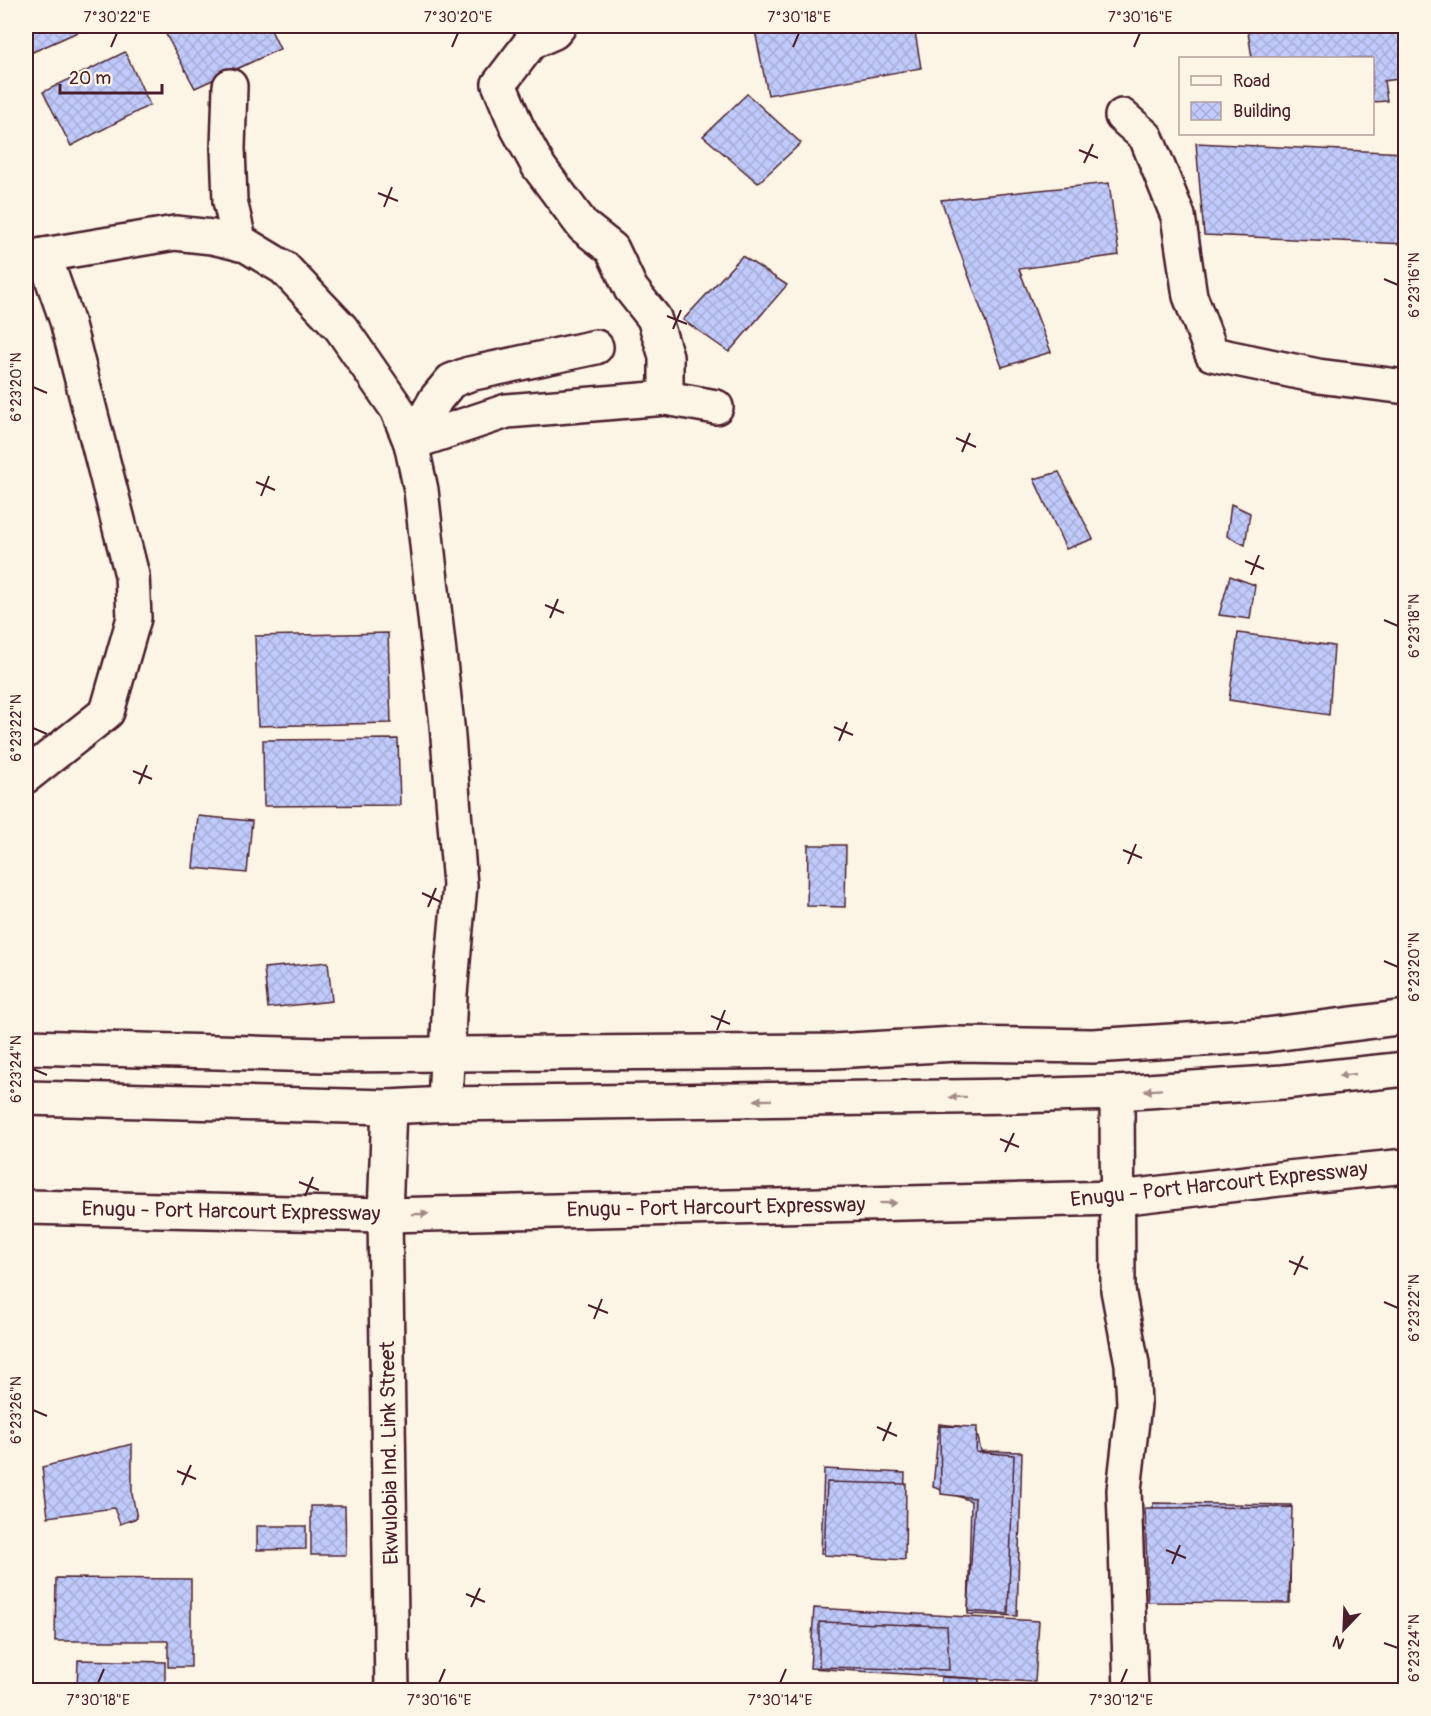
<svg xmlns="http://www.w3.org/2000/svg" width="1431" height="1716" font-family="Pangolin,sans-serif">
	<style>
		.building { fill: url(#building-cross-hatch); stroke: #4a1f2b; stroke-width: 1.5 }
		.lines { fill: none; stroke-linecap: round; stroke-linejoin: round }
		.street-casing { stroke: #4a1f2b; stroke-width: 38 }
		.highway-casing { stroke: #4a1f2b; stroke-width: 38 }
		.street { stroke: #fcf5e5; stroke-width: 33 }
		.highway { stroke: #fcf5e5; stroke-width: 33 }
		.oneway { fill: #a38a88 }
		.ticks { fill: none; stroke: #4a1f2b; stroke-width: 2 }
		.labels { text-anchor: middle; stroke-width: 6; stroke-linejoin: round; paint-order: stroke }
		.street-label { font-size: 21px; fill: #4a1f2b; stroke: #fcf5e5 }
		.neatline { fill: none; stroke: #4a1f2b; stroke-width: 2 }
		.ticks-label { font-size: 15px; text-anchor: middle; fill: #4a1f2b }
	</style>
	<defs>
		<pattern id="building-cross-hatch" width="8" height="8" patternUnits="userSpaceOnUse" patternTransform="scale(1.5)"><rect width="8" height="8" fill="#c0cafb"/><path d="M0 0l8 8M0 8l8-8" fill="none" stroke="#a6add7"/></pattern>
	</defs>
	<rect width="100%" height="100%" fill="#fcf5e5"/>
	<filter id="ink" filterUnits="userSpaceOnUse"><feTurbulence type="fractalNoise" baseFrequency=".0167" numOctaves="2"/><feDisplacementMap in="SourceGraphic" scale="12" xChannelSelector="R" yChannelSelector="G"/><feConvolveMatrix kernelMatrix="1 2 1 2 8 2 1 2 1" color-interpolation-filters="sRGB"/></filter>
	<g filter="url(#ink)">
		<!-- building -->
		<g class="building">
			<path d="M26,26H91L26,55Z"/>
			<path d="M172,26H269L280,49L195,88L163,29Z"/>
			<path d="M754,26H914L921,68L768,95Z"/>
			<path d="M1247,26H1406V78L1384,81L1387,101L1372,102V58H1252Z"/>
			<path d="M125,52L150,105L71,146L43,92Z"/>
			<path d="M747,94L801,143L758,183L703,136Z"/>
			<path d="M1196,143L1406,153V244L1204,235Z"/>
			<path d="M1109,183L1119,255L1019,269L1051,352L1002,367L941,200Z"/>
			<path d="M742,256L787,285L729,352L683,320Z"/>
			<path d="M1059,472L1093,539L1066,549L1034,479Z"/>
			<path d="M1231,504L1250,513L1245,545L1227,536Z"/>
			<path d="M1230,576L1255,585L1250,619L1219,615Z"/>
			<path d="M388,633L391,723L258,726L255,636Z"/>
			<path d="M1238,633L1334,646L1329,715L1229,700Z"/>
			<path d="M398,739L400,805L264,806L263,740Z"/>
			<path d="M198,816L252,821L247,873L193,868Z"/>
			<path d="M808,845H846L845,907L807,906Z"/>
			<path d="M328,962L332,1001L268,1008L264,968Z"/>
			<path d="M939,1424L976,1428L981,1451L1022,1452L1017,1616L968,1614L971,1501L933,1487Z"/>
			<path d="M940,1426L977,1427L976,1452L1014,1455L1008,1614L968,1611L975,1498L941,1494Z"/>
			<path d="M132,1444V1494L137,1518L120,1524L114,1508L48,1517L42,1467Z"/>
			<path d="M824,1469L905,1473L902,1556L821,1553Z"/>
			<path d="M827,1482L906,1484L905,1560L824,1555Z"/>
			<path d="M1153,1503L1291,1505L1290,1601L1152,1599Z"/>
			<path d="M311,1506H345L346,1555H311Z"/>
			<path d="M1292,1507L1289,1603L1148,1602L1145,1508Z"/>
			<path d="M257,1526H306V1549L257,1550Z"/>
			<path d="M56,1578L191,1579V1667H168V1641H55Z"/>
			<path d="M814,1608L1039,1621L1035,1682L810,1668Z"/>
			<path d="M819,1622L947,1626L949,1670L819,1667Z"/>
			<path d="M78,1660L165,1662V1690H56V1688H77Z"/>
			<path d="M941,1677L979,1679V1690H941Z"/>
			<path d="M994,1686L1071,1689V1690H994Z"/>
		</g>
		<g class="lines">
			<!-- street casing -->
			<g class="street-casing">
				<g id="street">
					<path d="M559,26L554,32L531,42L499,84L517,127L539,167L583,226L612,249L631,289L654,318L666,356V398"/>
					<path d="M230,86L228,148L230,201L240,244"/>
					<path d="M1122,116L1146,137L1178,216L1190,296L1212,354L1318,376L1406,387"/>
					<path d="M26,258L175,233L212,237L246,245L284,268L341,328L397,409L411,443L421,490L447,725L460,885L450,994L445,1104"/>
					<path d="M411,443L507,411L666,398L716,407"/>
					<path d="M411,443L436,399L451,381L469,374L596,347"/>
					<path d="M26,776L107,712L134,618L132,575L67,321L44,255"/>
					<path d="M26,1047L324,1055L834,1051L956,1044L1093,1046L1266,1035L1406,1017"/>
					<path d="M1117,1093L1118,1290L1132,1364L1134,1404L1124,1490L1131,1690"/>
					<path d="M389,1107L385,1215L392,1690"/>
				</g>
			</g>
			<!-- highway casing -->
			<g class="highway-casing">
				<g id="highway">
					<path d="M26,1098L389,1107L445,1104L1015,1096L1117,1093L1283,1082L1406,1069"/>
					<path d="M26,1207L385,1215L1119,1198L1288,1178L1406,1166"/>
				</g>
			</g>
			<!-- street -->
			<use href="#street" class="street"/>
			<!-- highway -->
			<use href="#highway" class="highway"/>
		</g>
		<!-- one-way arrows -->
		<defs><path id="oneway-solid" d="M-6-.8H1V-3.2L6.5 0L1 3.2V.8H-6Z" transform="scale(1.5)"/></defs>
		<g class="oneway">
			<use href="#oneway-solid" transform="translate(1347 1075) rotate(174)"/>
			<use href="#oneway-solid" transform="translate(1153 1090) rotate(176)"/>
			<use href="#oneway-solid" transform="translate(958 1097) rotate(179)"/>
			<use href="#oneway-solid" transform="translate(763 1100) rotate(179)"/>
			<use href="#oneway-solid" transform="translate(888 1203) rotate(-1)"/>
			<use href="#oneway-solid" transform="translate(420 1214) rotate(-1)"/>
		</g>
	</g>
	<!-- ticks -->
	<path class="ticks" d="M111,47L117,33M452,47L458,33M793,47L799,33M1134,47L1140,33M1079,150L1098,158M1084,163L1093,144M378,193L398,201M384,207L392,187M1384,279L1398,285M667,316L687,324M673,329L681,310M33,387L47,393M956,438L976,447M962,452L970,433M256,482L275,490M261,496L269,476M1245,561L1264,569M1251,575L1259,555M545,605L564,613M550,618L558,599M1384,620L1398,626M834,727L853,735M33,728L47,734M839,741L847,722M133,771L152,779M139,784L147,765M1123,850L1142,858M1128,864L1136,844M422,893L441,902M428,907L436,888M1384,961L1398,967M711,1016L730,1024M717,1030L725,1010M33,1069L47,1075M1000,1139L1019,1147M1005,1152L1014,1133M299,1182L319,1190M305,1196L313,1177M1289,1261L1308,1269M1294,1275L1303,1256M1384,1302L1398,1308M588,1305L608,1313M594,1319L602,1299M33,1410L47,1416M877,1427L897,1436M883,1441L891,1422M177,1471L196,1479M182,1485L191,1465M1166,1550L1186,1558M1172,1564L1180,1545M466,1594L485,1602M471,1607L480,1588M1384,1643L1398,1648M98,1683L104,1669M439,1683L445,1669M780,1683L786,1669M1121,1683L1127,1669"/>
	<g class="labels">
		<!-- street labels -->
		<g class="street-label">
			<text transform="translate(1219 1184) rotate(-6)" y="7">Enugu - Port Harcourt Expressway</text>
			<text transform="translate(716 1207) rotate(-1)" y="7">Enugu - Port Harcourt Expressway</text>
			<text transform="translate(231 1211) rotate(1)" y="7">Enugu - Port Harcourt Expressway</text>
			<text transform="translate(389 1453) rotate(-91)" y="7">Ekwulobia Ind. Link Street</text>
		</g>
	</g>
	<!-- margin -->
	<rect width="1431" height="1716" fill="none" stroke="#fcf5e5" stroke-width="66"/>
	<!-- legend -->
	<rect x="1179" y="57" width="195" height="78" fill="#fcf5e5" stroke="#b59f9b" stroke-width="1.5"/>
	<rect x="1191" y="76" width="30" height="9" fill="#fcf5e5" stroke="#b59f9b" stroke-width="1.5"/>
	<text x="1233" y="87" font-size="18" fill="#4a1f2b">Road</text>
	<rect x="1191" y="102" width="30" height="18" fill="url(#building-cross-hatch)" stroke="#b59f9b" stroke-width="1.5"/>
	<text x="1233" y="117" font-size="18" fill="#4a1f2b">Building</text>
	<!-- north arrow -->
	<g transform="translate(1344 1629) rotate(203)" stroke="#fcf5e5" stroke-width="4.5" paint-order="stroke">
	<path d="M0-4.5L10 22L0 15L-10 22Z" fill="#4a1f2b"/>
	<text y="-9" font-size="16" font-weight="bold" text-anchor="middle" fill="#4a1f2b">N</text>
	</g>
	<!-- scale -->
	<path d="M60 84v9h102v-9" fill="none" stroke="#4a1f2b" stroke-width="3"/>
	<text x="69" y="84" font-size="18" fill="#4a1f2b" stroke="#fcf5e5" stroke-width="4.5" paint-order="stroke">20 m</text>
	<rect x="33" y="33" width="1365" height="1650" class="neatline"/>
	<g class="ticks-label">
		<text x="117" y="22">7°30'22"E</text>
		<text x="458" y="22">7°30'20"E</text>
		<text x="799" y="22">7°30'18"E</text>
		<text x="1140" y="22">7°30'16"E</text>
		<text transform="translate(1414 285) rotate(-90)" y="5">6°23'16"N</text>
		<text transform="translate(16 387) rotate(-90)" y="5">6°23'20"N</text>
		<text transform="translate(1414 626) rotate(-90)" y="5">6°23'18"N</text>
		<text transform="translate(16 728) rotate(-90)" y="5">6°23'22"N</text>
		<text transform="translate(1414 967) rotate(-90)" y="5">6°23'20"N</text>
		<text transform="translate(16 1069) rotate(-90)" y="5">6°23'24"N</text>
		<text transform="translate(1414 1308) rotate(-90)" y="5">6°23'22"N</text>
		<text transform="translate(16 1410) rotate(-90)" y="5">6°23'26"N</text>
		<text transform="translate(1414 1648) rotate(-90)" y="5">6°23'24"N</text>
		<text x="98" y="1705">7°30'18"E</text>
		<text x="439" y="1705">7°30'16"E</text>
		<text x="780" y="1705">7°30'14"E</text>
		<text x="1121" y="1705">7°30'12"E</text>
	</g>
</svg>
